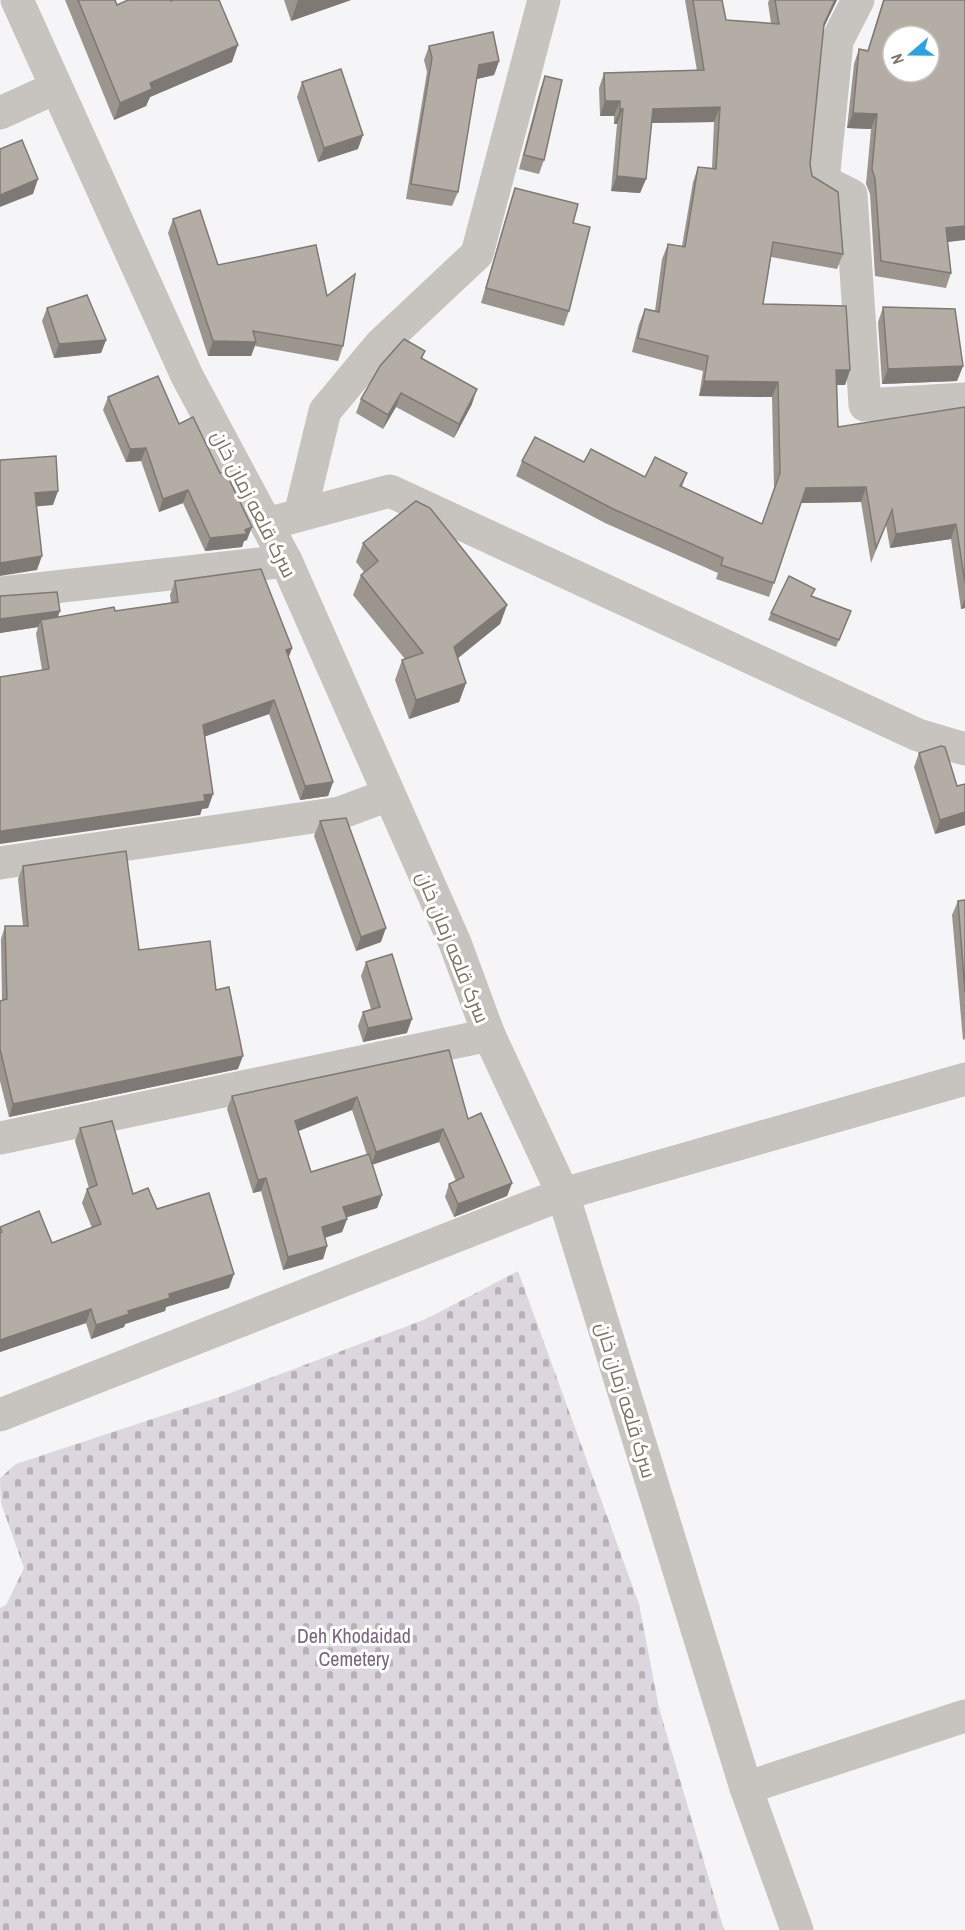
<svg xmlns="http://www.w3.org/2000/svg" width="965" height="1930" font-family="'Archivo Narrow',Cairo,sans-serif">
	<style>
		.cemetery { fill: url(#cemetery-stones) }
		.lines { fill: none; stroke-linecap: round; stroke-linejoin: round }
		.minor { stroke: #c7c3be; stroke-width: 33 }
		.wall { fill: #9b958e; fill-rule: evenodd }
		.shaded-wall { fill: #7e7974 }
		.building { fill: #b4ada5; stroke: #7e7974; stroke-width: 1.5; fill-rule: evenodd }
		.labels { text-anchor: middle; stroke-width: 6; stroke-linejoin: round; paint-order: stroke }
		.street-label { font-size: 20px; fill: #7f7363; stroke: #fff }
		.park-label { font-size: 20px; fill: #7a667c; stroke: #fff }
	</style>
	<defs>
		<pattern id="cemetery-stones" width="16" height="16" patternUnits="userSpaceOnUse" patternTransform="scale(1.5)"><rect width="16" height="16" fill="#dcd6de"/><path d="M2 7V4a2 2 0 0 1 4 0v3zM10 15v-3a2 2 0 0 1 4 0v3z" fill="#b8b2b8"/></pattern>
	</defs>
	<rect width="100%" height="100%" fill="#f5f5f8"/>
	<!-- cemetery -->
	<path class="cemetery" d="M518,1271L639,1604L659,1708L724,1930H0V1608L6,1605L24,1568L1,1503L0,1478L16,1464L225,1395L426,1319Z"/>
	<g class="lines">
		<!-- minor -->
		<g class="minor">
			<path d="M17,0L187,376L286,561L455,943L489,1035L563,1194L746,1788L797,1930"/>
			<path d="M858,0L837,41L823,181L851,195L865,405L965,399"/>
			<path d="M0,113L55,88"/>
			<path d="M300,515L325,411L380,345L477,254L544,0"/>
			<path d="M267,524L390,491L918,735L965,749"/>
			<path d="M0,593L286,561"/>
			<path d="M0,863L340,813L388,795"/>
			<path d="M0,1138L489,1035"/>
			<path d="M0,1415L563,1194L965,1079"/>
			<path d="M746,1788L965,1716"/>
		</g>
	</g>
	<!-- wall -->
	<g class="wall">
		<path d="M65,0H115L117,5L232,62L150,97L146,106L114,120Z"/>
		<path d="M284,0H351L291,21Z"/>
		<path d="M685,0H722L726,20L771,23L768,3L769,0H837L823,29L810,164L812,176L843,254L837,269L771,257L763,304L850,370L845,385H837L838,427L965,407V608L961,609L951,539L890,548L886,525L871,563L861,502L801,503L769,597L716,579L718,573L605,523L516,476L522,461L584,462L645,477L687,473L682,487L762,524L774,488L772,397L699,396L703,371L632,352L639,324L645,309L655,311L662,259L668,244L682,246L693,182L698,167L712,168L714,122L651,123L646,179L640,193L611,191L617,124H614V116H600L599,88L604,73L697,71Z"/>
		<path d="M883,0H965L947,242L951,273L946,288L875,276L870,194L866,184L871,129L847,128L854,64L859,49L868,50Z"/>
		<path d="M429,46L499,61L494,75L476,79L458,192L452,206L406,199L427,72L424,60Z"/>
		<path d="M545,76L544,160L539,174L519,169L540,90Z"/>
		<path d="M302,82L358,149L318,162L297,97Z"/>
		<path d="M515,188L573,223L569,311L564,326L481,303L510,203Z"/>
		<path d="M173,219L218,265L327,296L343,346L338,361L255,346L251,356H208L168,233Z"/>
		<path d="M883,307L963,366L957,381L882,384L878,322Z"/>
		<path d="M47,308L106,340L101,353L54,358L42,321Z"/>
		<path d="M425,351L422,359L472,404L454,438L396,407L383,429L356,413L361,399Z"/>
		<path d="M108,397L179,424L247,540L244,541L242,547L205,551L183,503L159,512L141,461L126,462L103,410Z"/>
		<path d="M363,543L507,605L500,624L458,658L466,683L459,702L409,719L395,680L402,660L405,659L353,595L361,575L364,572L356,562Z"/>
		<path d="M175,581L292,648L288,658L333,782L328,796L300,800L269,714L205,736L213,794L208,808L202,809L200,815L42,670L36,634L38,627L0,633V596L58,617L115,611L171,603L170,595Z"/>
		<path d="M812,596L851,611L836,647L768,620L771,613Z"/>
		<path d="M919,753L957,786L965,784V825L935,834L914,767Z"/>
		<path d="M320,821L381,942L356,951L314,836Z"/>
		<path d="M23,866L139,950L216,990L238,1069L9,1117L0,1081V1001L2,1000L1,939L5,926H23L18,879Z"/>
		<path d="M965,900V1039L963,1040L952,915L958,901Z"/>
		<path d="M366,962L407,1033L363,1042L358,1026L363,1012L371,1009L361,976Z"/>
		<path d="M449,1050L468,1119L512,1183L507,1196L454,1217L445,1197L449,1184L456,1181L439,1142L372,1165L382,1195L377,1208L346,1217L347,1219L342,1232L325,1238L327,1246L323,1259L283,1270L261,1191L253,1193L227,1109L232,1096ZM352,1110L367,1155L311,1172L298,1131Z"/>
		<path d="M80,1128L133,1194L157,1209L229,1288L166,1307L165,1311L125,1324L124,1327L91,1339L86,1323L0,1352V1227L52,1243L92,1228L82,1203L87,1189L89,1188L75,1141Z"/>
	</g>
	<!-- shaded-wall -->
	<g class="shaded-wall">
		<path d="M298,0H351L291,21Z"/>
		<path d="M835,0H837L818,39L824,24Z"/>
		<path d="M238,45L232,62L150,97L146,106L114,120L120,103L150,83Z"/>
		<path d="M499,61L494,75L473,80L479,65Z"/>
		<path d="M605,101H620L614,116H600Z"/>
		<path d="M720,107L714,122L648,123L653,109Z"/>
		<path d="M620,109H623L617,124H614Z"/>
		<path d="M853,113L877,114L871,129L847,128Z"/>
		<path d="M363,135L358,149L318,162L324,148Z"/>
		<path d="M617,176L646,179L640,193L611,191Z"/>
		<path d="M38,179L33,194L0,207V195Z"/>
		<path d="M965,226V240L940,243L946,228Z"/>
		<path d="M106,340L101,353L54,358L59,344Z"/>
		<path d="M213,341L256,342L251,356H208Z"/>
		<path d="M963,366L957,381L882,384L888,369Z"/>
		<path d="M836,370H850L845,385H831Z"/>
		<path d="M704,381L778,382L772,397L699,396Z"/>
		<path d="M477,389L472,404L454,438L459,424Z"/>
		<path d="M401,393L396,407L383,429L388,415Z"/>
		<path d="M146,448L141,461L126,462L130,449Z"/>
		<path d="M866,487L861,502L800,503L806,488Z"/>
		<path d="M188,490L183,503L159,512L163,499Z"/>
		<path d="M58,491L53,505L30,507L35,493Z"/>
		<path d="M956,524L951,539L890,548L896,534Z"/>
		<path d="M252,527L247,540L244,541L242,547L205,551L210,538L245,530Z"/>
		<path d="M42,556L37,570L0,576V563Z"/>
		<path d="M965,599V608L961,609Z"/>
		<path d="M507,605L500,624L447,667L454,647Z"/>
		<path d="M60,611L55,625L41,620L38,627L0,633V619Z"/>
		<path d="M292,648L287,662L286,650Z"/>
		<path d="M466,683L459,702L409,719L416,700Z"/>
		<path d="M274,700L269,714L198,739L203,725Z"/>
		<path d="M333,782L328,796L300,800L305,786Z"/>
		<path d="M213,794L208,808L202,809L200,815L0,844V832L2,831Z"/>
		<path d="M965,812V825L935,834L940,820Z"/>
		<path d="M386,928L381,942L356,951L361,937Z"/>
		<path d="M412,1019L407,1033L363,1042L368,1028Z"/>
		<path d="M243,1056L238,1069L9,1117L13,1104Z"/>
		<path d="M357,1097L352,1110L291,1134L295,1121Z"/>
		<path d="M443,1129L439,1142L371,1165L376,1152Z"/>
		<path d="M266,1178L261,1191L253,1193L258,1180Z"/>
		<path d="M512,1183L507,1196L454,1217L458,1204Z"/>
		<path d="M382,1195L377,1208L338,1220L343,1207Z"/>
		<path d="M347,1219L342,1232L317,1240L322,1227Z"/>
		<path d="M327,1246L323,1259L283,1270L288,1257Z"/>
		<path d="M234,1274L229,1288L166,1307L165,1311L125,1324L124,1327L91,1339L96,1325L128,1311L169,1294Z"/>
		<path d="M91,1309L86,1323L0,1352V1340Z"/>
	</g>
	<!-- building -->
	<g class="building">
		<path d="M78,0H115L117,5L128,0H170L171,1L173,0H219L238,45L150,83L152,89L120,103Z"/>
		<path d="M693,0H722L726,20L779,24L775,0H835L824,24L810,164L812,176L838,192L843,254L773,242L763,304L846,306L850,370H836L838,427L965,407V583L956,524L896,534L892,510L876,548L866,487L806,488L774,583L721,565L723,558L611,508L522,461L535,437L584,462L591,449L645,477L655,457L687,473L680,486L762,524L780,473L778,382L704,381L708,356L638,338L645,309L659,312L668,244L685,247L698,167L716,169L720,107L653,109L646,179L617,176L623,109H620V101H605L604,73L704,70Z"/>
		<path d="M884,0H965V226L946,228L951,273L881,261L875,179L872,169L877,114L853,113L859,49L868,51ZM893,36H929V72H893Z"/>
		<path d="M493,32L499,61L479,65L458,192L411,184L432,58L429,46Z"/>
		<path d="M341,69L363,135L324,148L302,82Z"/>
		<path d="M545,76L562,80L544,160L524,155Z"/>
		<path d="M22,140L38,179L0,195V149Z"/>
		<path d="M515,188L578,204L573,223L590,227L569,311L486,288Z"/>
		<path d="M200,210L218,265L316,245L327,296L355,274L343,346L253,331L256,342L213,341L173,219Z"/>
		<path d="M87,295L106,340L59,344L47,308Z"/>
		<path d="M883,307L955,309L963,366L888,369Z"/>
		<path d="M404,339L425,351L421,358L477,389L459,424L401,393L388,415L361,399L380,366Z"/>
		<path d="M158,376L179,424L193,417L220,473L225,471L252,527L245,530L247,534L210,538L188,490L163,499L146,448L130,449L108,397Z"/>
		<path d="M56,456L58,491L35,493L42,556L0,563V460Z"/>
		<path d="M416,501L430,508L507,605L454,647L466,683L416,700L402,660L423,653L361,575L378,561L363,543Z"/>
		<path d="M261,569L292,648L286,650L333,782L305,786L274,700L203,725L213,794L204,795L205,801L2,831L0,832V677L49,669L41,620L114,607L115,611L178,602L175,581Z"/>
		<path d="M789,576L815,589L811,596L851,611L839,640L771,613Z"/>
		<path d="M57,592L60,611L0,619V596Z"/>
		<path d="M941,746L945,747L957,786L965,784V812L940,820L919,753Z"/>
		<path d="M346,818L386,928L361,937L320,821Z"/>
		<path d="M126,851L139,950L210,941L216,990L229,987L243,1056L13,1104L0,1049V1001L7,999L5,926H28L23,866Z"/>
		<path d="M965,900V992L958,901Z"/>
		<path d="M392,954L412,1019L368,1028L363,1012L380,1007L366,962Z"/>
		<path d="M449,1050L468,1119L481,1113L512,1183L458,1204L449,1184L464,1177L443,1129L376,1152L357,1097L295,1121L311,1172L369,1154L382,1195L343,1207L347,1219L322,1227L327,1246L288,1257L266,1178L258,1180L232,1096Z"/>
		<path d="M112,1121L133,1194L148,1188L157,1209L209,1193L234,1274L169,1294L170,1298L128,1311L129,1314L96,1325L91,1309L0,1340V1233L2,1232L0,1227L39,1211L52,1243L101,1224L87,1189L97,1185L80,1128Z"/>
	</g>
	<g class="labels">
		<!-- street labels -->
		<g class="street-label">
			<text transform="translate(254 504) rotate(63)" y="7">سرک قلعه زمان خان</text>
			<text transform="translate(453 947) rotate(68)" y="7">سرک قلعه زمان خان</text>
			<text transform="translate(626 1400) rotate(73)" y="7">سرک قلعه زمان خان</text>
		</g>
		<!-- park labels -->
		<g class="park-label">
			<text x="354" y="1643">Deh Khodaidad<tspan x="354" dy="23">Cemetery</tspan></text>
		</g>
	</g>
	<!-- north arrow -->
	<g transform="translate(911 54) rotate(250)"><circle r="28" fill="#ffffff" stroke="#ccc7c1" stroke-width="1.5"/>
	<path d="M0-4.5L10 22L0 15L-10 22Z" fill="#2ca3e0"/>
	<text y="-9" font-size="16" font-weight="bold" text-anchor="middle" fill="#7f7363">N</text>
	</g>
</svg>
